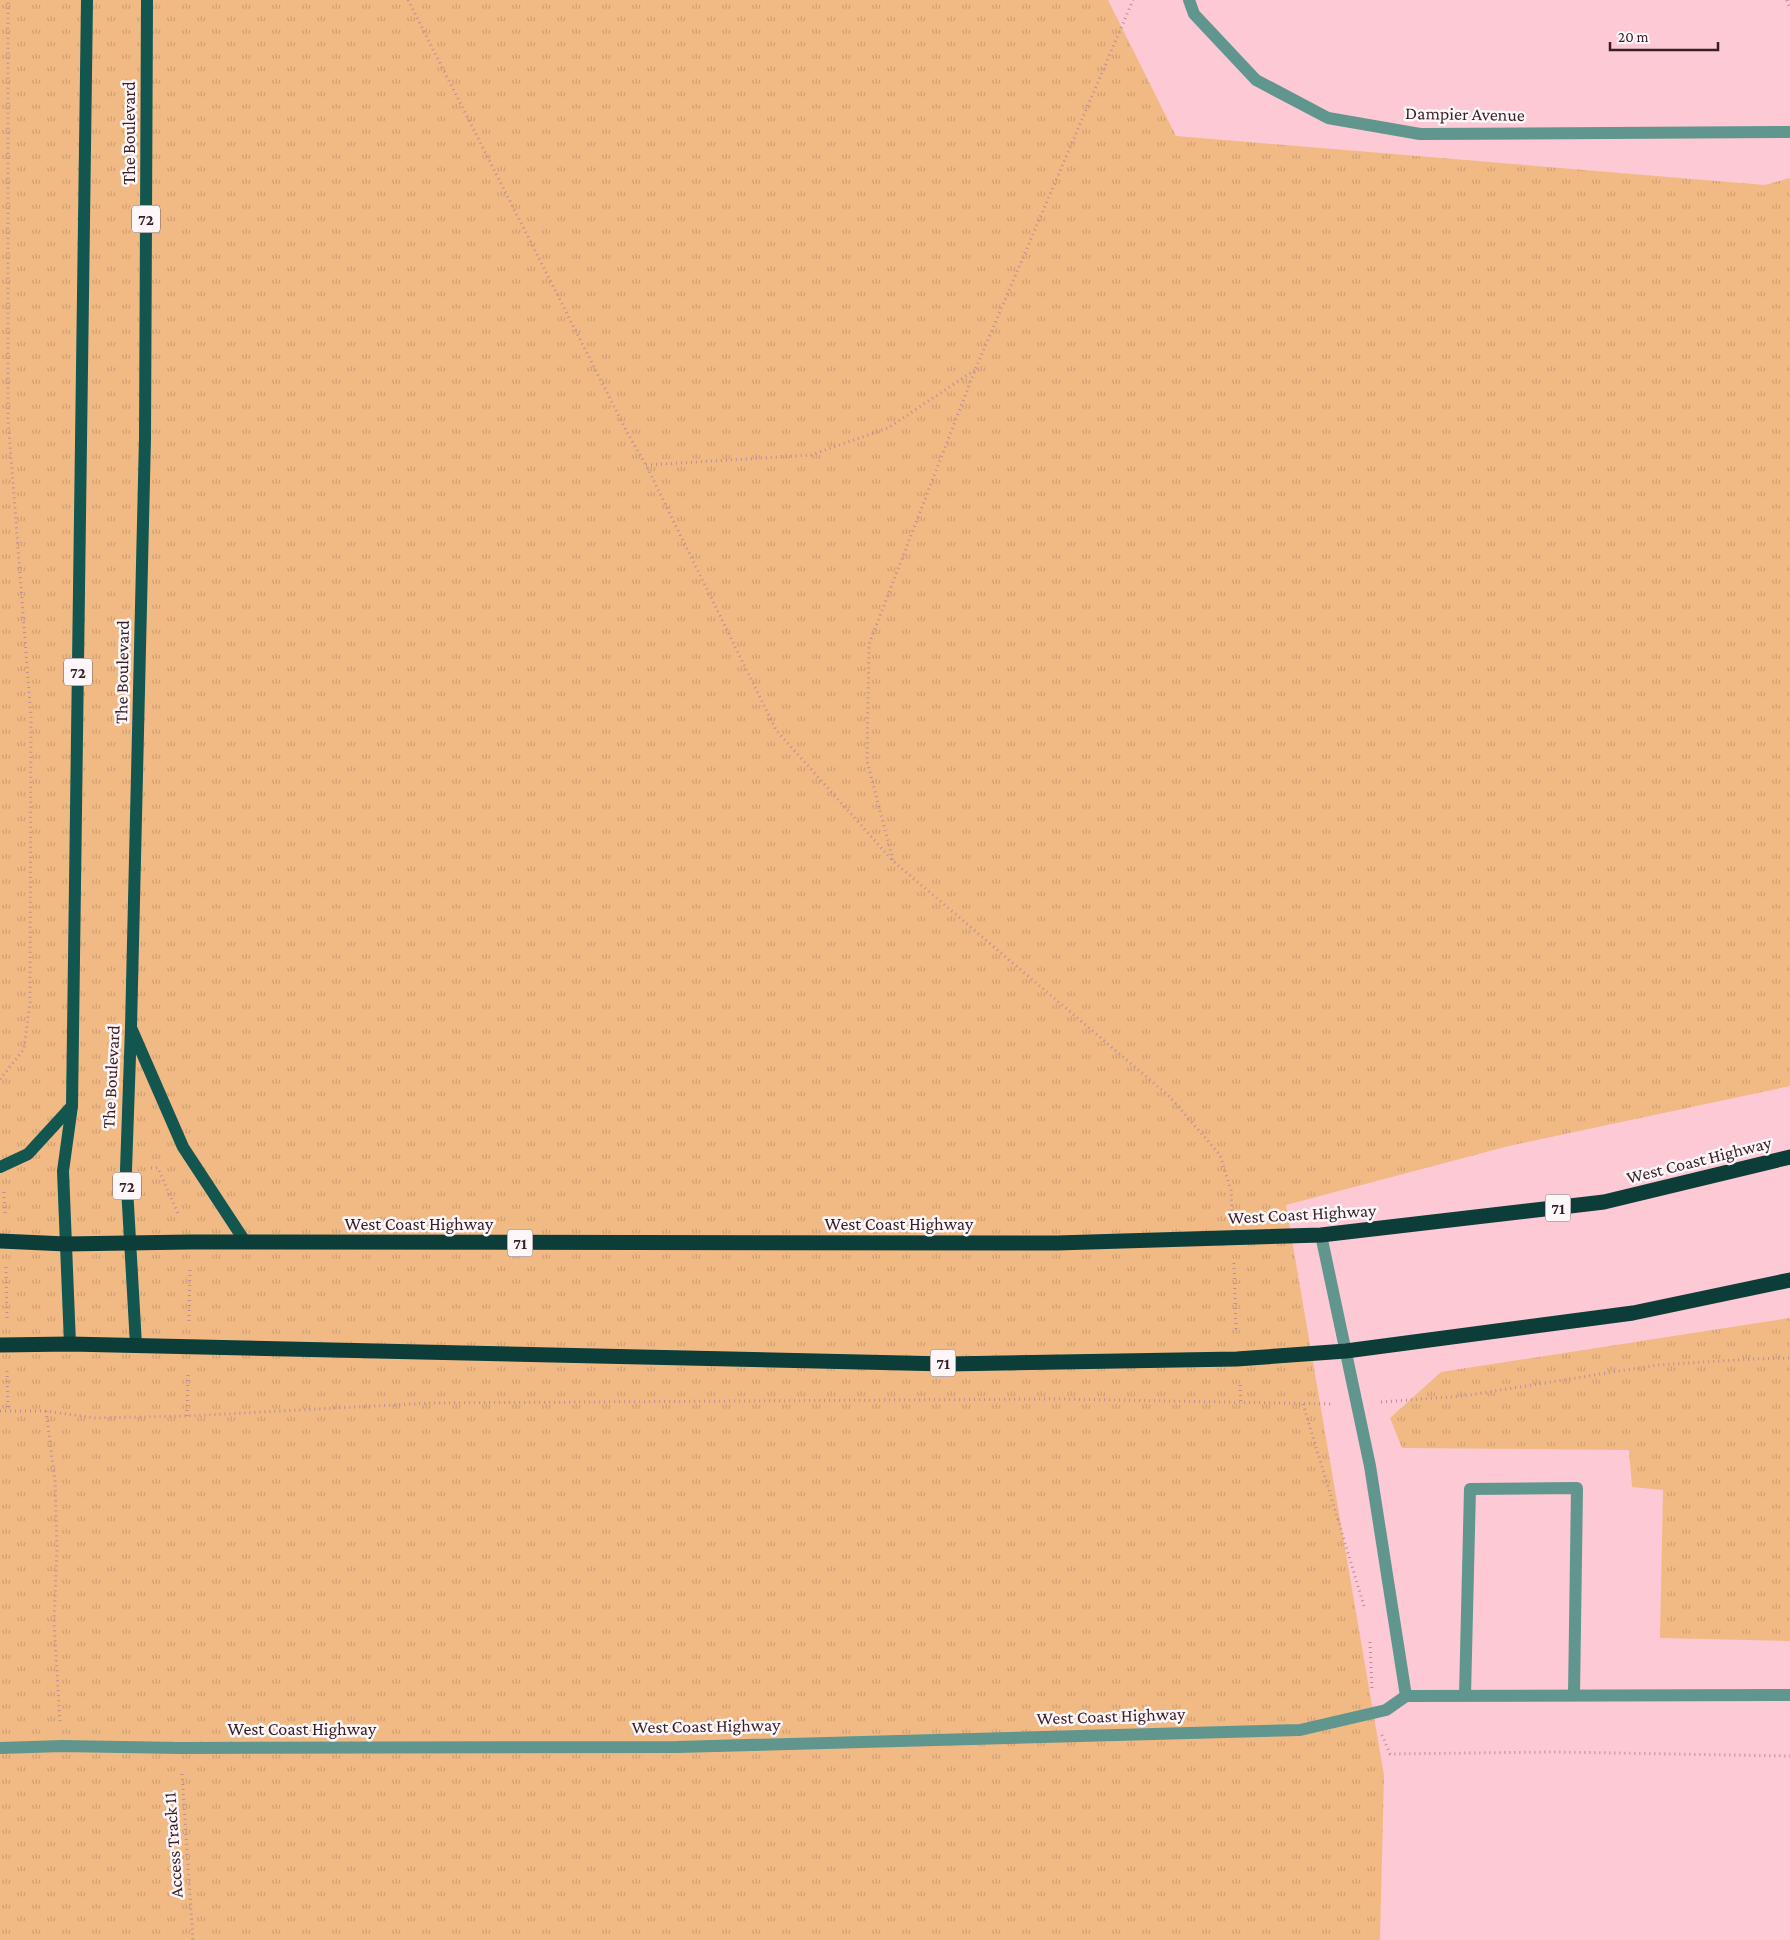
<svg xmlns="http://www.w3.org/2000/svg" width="1790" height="1940" font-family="'Crimson Pro',serif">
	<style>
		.grass { fill: url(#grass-tufts) }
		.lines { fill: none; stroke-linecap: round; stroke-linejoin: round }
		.path { stroke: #b88e97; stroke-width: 3; stroke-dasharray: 1 4; stroke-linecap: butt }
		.minor { stroke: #60968e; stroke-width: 12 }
		.major { stroke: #12564f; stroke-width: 12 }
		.highway { stroke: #0c3d38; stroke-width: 15 }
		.labels { text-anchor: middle; stroke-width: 5; stroke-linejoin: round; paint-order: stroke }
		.shield { fill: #fef7f9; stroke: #736065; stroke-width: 1 }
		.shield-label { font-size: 16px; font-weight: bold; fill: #371f25 }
		.street-label { font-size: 18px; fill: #371f25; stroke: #fef7f9 }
	</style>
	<defs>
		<pattern id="grass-tufts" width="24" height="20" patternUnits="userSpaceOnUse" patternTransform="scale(1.25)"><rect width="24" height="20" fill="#f1ba85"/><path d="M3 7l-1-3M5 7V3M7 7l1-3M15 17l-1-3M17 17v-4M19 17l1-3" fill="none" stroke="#cf9f73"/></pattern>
	</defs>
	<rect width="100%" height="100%" fill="#fdc9d4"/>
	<!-- grass -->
	<g class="grass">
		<path d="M0,0H1108L1176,136L1765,185L1790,178V1086L1509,1146L1286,1205L1384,1775L1380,1940H0Z"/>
		<path d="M1790,1318V1641L1660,1638L1663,1490L1632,1487L1629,1450L1402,1448L1390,1418L1441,1372Z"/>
	</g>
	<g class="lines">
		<!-- path -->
		<g class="path">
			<path d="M408,0L628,434L646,465L776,730L893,861L1169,1096L1220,1155L1231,1190L1232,1212"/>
			<path d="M1787,0L1790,9"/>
			<path d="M646,465L811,455L888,428L975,370"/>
			<path d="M893,860L867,761L869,644L975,370L1133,0"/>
			<path d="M0,1079L24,1049L30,1002L31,717L8,418V0"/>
			<path d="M151,1168H158L179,1216"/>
			<path d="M4,1192L5,1215"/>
			<path d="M1234,1263L1236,1332"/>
			<path d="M6,1267L7,1318"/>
			<path d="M189,1321L190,1267"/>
			<path d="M7,1371L8,1411"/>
			<path d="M1240,1385L1241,1402"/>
			<path d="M1381,1402L1463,1396L1657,1365L1753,1359L1790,1358"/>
			<path d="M1303,1404L1364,1606"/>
			<path d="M0,1411H46L95,1418L187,1416L430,1403L1058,1399L1332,1404"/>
			<path d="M46,1411L55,1481L57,1548L54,1622L60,1723"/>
			<path d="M187,1416L188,1372"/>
			<path d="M1370,1642L1372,1688"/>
			<path d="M1382,1735L1390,1754L1554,1752L1790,1756"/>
			<path d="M182,1774L193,1940"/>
		</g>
		<!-- minor -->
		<g class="minor">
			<path d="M1189,0L1194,14L1256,80L1328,118L1420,134L1790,132"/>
			<path d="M1321,1235L1370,1466L1406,1696L1790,1695"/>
			<path d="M1465,1695L1470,1489L1577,1488L1574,1695"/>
			<path d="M0,1748L62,1746L180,1748L677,1747L1300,1730L1386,1710L1406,1696"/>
		</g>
		<!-- major -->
		<g class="major">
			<path d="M132,1030L183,1147L246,1243"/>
			<path d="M0,1167L28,1154L72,1106"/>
			<path d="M70,1344L63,1171L72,1106L87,0"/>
			<path d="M136,1345L126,1170L131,1027L145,438L147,0"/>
		</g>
		<!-- highway -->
		<g class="highway">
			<path d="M0,1241L66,1244L190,1242L1057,1243L1321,1235L1604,1202L1790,1157"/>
			<path d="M0,1345L70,1344L947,1364L1237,1359L1346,1351L1633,1313L1790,1280"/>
		</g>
	</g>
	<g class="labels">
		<!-- shield labels -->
		<g class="shield">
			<rect x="132" y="205.5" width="28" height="27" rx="4"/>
			<rect x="64" y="658.5" width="28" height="27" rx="4"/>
			<rect x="113" y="1172.5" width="28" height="27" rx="4"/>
			<rect x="1545.5" y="1194.5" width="25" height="27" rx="4"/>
			<rect x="507.5" y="1229.5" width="25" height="27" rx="4"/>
			<rect x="930.5" y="1349.5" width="25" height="27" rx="4"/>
		</g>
		<g class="shield-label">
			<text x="146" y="225">72</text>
			<text x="78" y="678">72</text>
			<text x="127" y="1192">72</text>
			<text x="1558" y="1214">71</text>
			<text x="520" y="1249">71</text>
			<text x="943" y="1369">71</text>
		</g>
		<!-- street labels -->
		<g class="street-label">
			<text transform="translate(1465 114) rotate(1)" y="6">Dampier Avenue</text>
			<text transform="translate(129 133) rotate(-90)" y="6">The Boulevard</text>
			<text transform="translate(122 672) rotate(-89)" y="6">The Boulevard</text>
			<text transform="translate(111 1077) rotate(-87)" y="6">The Boulevard</text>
			<text transform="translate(1699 1160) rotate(-14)" y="6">West Coast Highway</text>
			<text transform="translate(1302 1214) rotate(-3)" y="6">West Coast Highway</text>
			<text x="419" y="1230">West Coast Highway</text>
			<text x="899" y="1230">West Coast Highway</text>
			<text transform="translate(1111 1716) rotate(-2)" y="6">West Coast Highway</text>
			<text transform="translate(706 1726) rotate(-1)" y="6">West Coast Highway</text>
			<text x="302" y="1735">West Coast Highway</text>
			<text transform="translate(173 1845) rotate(-94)" y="6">Access Track 11</text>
		</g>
	</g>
	<!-- scale -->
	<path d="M1610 42v8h108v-8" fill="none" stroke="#371f25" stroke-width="2.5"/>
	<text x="1618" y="42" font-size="15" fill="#371f25" stroke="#fef7f9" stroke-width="4" paint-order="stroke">20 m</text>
</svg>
